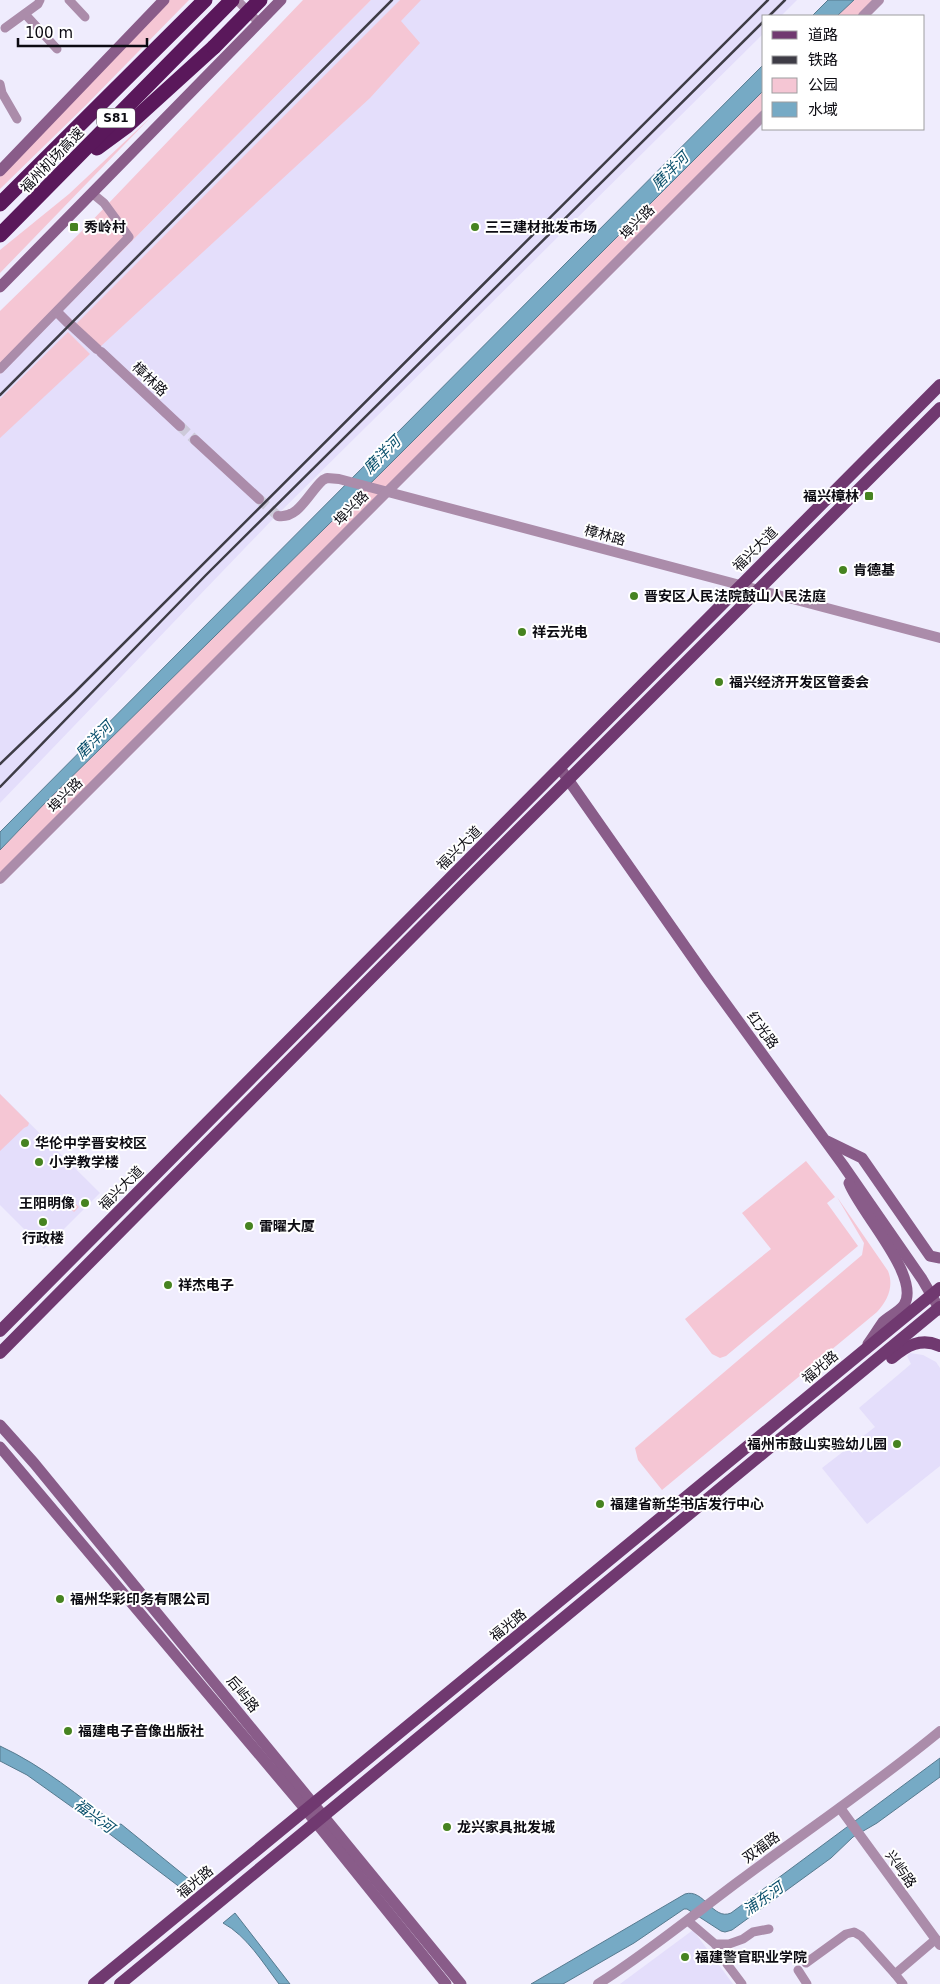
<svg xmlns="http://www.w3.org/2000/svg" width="940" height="1984" font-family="'DejaVu Sans','Noto Sans SC',sans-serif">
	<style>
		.built { fill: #e4defb }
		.green { fill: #f5c6d4 }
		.water { fill: #76aac5; stroke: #567a8f }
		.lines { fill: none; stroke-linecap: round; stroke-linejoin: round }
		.tertiary-tunnel { stroke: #cdcada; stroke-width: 10; stroke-dasharray: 10 5; stroke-linecap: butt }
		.minor { stroke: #ab8caa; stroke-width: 9 }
		.tertiary { stroke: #ab8caa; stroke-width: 10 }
		.secondary { stroke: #895c89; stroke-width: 11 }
		.primary { stroke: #703970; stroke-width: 12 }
		.motorway { stroke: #5a185b; stroke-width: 15 }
		.rail { stroke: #3e3c46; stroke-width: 2.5 }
		.motorway-bridge { stroke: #5a185b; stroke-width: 15 }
		.poi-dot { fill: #468320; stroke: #fff; stroke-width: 2 }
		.labels { text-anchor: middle; stroke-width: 4; stroke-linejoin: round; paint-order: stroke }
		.shield { fill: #fff; stroke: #555459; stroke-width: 1 }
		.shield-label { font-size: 12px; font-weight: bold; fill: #0c0b12 }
		.street-label { font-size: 14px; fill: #0c0b12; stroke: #fff }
		.poi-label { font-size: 14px; font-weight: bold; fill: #0c0b12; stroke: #fff; text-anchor: start }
		.water-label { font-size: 15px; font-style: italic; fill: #0a506c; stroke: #fff }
	</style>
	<rect width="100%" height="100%" fill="#efecfd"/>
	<!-- built -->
	<g class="built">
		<path d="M371,0H797L781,16H764V33L271,521L0,803V374Z"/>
		<path d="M0,1094L100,1193L44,1249L0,1205Z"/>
		<path d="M910,1353L923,1355L936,1362L940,1368V1466L867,1524L822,1468L875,1427L859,1408L911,1364L907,1356Z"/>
		<path d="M693,1930L733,1984H620Z"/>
	</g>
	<!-- green -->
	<g class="green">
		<path d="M170,0H189L87,104L0,189V177Z"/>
		<path d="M303,0H371L0,374V311L84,229Z"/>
		<path d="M400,0H421L401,21L420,43L370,98L100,347L76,324Z"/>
		<path d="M853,0H877L860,16H837Z"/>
		<path d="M764,90V112L0,876V850L47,801L382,472Z"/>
		<path d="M151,117L0,273V250L69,194Z"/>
		<path d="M68,332L90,354L0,438V399Z"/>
		<path d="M0,1094L29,1123L28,1126L24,1128L0,1151Z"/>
		<path d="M806,1161L835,1197L827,1203L858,1246L726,1356L720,1358L712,1354L685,1319L771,1249L742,1213Z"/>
		<path d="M65,1194L79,1207L74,1212L60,1198Z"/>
		<path d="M837,1197L888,1271C894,1286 888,1300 877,1312L662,1490L638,1460L635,1448L862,1255L864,1243Z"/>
	</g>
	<!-- water -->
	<g class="water">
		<path d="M828,0H854L837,16H812Z"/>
		<path d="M764,64V90L382,472L47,801L0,850V832Z"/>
		<path d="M0,1746C43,1766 79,1796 117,1825L121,1824L190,1880L181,1888L107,1832L27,1775L0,1761Z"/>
		<path d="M940,1758V1777L877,1823L853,1837L831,1858L732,1930L725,1932L721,1931L687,1909H684L634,1943L563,1984H531L685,1894C704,1888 713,1921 731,1913Z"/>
		<path d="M235,1913L290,1984H279C263,1963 247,1936 223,1923Z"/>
	</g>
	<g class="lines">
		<!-- tertiary-tunnel -->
		<g class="tertiary-tunnel">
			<path d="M180,426L195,440"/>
			<path d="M259,499L278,516"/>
		</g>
		<!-- minor -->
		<g class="minor">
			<path d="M69,0L85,17"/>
			<path d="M237,0L259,23"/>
			<path d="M25,14L57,49"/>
			<path d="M5,28L38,4L40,0"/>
			<path d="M0,84L2,93L17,119"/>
			<path d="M0,369L129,237L104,203L93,194"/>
			<path d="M688,1921L715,1944H729L743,1939L753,1932L769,1929"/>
			<path d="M715,1944L727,1964L742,1984"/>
			<path d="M806,1963L846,1934L854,1932L861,1936L895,1974L936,1939"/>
			<path d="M798,1970L807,1984"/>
			<path d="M895,1974L903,1984"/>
		</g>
		<!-- tertiary -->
		<g class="tertiary">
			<path d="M863,16L879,0"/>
			<path d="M57,312L68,323"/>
			<path d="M72,326L97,349"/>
			<path d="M101,352L180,426"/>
			<path d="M195,440L259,499"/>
			<path d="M278,516C299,519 309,492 323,480L327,478L339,479L940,638"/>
			<path d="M0,879L764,115"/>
			<path d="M840,1808L940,1945"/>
			<path d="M598,1984C647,1953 692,1916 739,1881C806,1831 876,1784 940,1731"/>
		</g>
		<!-- secondary -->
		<g class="secondary">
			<path d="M0,171L164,0"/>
			<path d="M0,287L281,0"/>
			<path d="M560,768L707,978L843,1165L922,1279L940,1310"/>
			<path d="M827,1141L862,1158L930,1256L940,1258"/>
			<path d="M849,1183C859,1211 922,1277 904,1305C899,1312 889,1316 883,1322C878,1329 873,1337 868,1344"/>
			<path d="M0,1425L34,1463L461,1984"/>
			<path d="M0,1447L306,1810L446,1984"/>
		</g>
		<!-- primary -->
		<g class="primary">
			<path d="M0,1331L940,385"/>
			<path d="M0,1353L463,885L940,408"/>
			<path d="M892,1358C906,1346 921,1337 940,1346"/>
			<path d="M94,1984L940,1288"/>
			<path d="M120,1984L940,1307"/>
		</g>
		<!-- motorway -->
		<g class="motorway">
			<path d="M97,148L127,126L214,47"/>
			<path d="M0,204L205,0"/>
			<path d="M0,235L232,0"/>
		</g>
		<!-- rail -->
		<g class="rail">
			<path d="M769,16L785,0"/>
			<path d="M0,395L392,0"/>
			<path d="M0,764L74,693L768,0"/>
			<path d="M0,787L206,575L764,21"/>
		</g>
		<!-- motorway-bridge -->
		<path class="motorway-bridge" d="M214,47L260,0"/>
	</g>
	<!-- markers -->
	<g class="poi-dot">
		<rect x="69" y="222" width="10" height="10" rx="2.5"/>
		<circle cx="475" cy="227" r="5"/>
		<rect x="864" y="491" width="10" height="10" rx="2.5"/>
		<circle cx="843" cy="570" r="5"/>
		<circle cx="634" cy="596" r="5"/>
		<circle cx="522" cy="632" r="5"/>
		<circle cx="719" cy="682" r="5"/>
		<circle cx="25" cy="1143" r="5"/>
		<circle cx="39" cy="1162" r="5"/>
		<circle cx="85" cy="1203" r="5"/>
		<circle cx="43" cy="1222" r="5"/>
		<circle cx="249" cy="1226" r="5"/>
		<circle cx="168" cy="1285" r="5"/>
		<circle cx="897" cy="1444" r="5"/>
		<circle cx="600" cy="1504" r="5"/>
		<circle cx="60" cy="1599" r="5"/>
		<circle cx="68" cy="1731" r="5"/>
		<circle cx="447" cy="1827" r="5"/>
		<circle cx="685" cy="1957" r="5"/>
	</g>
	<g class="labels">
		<!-- shield labels -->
		<rect class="shield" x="97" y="108.5" width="38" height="19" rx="4"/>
		<g class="shield-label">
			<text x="116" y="122">S81</text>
		</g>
		<!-- street labels -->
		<g class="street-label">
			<text transform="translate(52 160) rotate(-46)" y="5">福州机场高速</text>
			<text transform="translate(637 222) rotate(-45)" y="5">埠兴路</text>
			<text transform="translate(150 379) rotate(43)" y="5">樟林路</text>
			<text transform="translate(351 508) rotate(-45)" y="5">埠兴路</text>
			<text transform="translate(605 535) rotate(15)" y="5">樟林路</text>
			<text transform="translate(755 549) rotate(-45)" y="5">福兴大道</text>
			<text transform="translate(65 795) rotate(-45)" y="5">埠兴路</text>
			<text transform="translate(459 848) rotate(-45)" y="5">福兴大道</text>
			<text transform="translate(763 1030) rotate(54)" y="5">红光路</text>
			<text transform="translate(121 1188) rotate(-45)" y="5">福兴大道</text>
			<text transform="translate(820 1367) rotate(-40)" y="5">福光路</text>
			<text transform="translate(508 1625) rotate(-39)" y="5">福光路</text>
			<text transform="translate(243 1694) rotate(51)" y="5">后屿路</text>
			<text transform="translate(761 1847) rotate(-36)" y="5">双福路</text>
			<text transform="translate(901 1869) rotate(55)" y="5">兴屿路</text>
			<text transform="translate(195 1882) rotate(-40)" y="5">福光路</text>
		</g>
		<!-- poi labels -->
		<g class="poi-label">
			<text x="84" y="232">秀岭村</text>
			<text x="485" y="232">三三建材批发市场</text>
			<text x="859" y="501" text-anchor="end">福兴樟林</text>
			<text x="853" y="575">肯德基</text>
			<text x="644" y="601">晋安区人民法院鼓山人民法庭</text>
			<text x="532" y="637">祥云光电</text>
			<text x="729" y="687">福兴经济开发区管委会</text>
			<text x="35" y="1148">华伦中学晋安校区</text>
			<text x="49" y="1167">小学教学楼</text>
			<text x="75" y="1208" text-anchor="end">王阳明像</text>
			<text x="259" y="1231">雷曜大厦</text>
			<text x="43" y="1243" text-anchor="middle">行政楼</text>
			<text x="178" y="1290">祥杰电子</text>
			<text x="887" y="1449" text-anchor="end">福州市鼓山实验幼儿园</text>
			<text x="610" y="1509">福建省新华书店发行中心</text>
			<text x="70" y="1604">福州华彩印务有限公司</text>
			<text x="78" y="1736">福建电子音像出版社</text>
			<text x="457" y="1832">龙兴家具批发城</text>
			<text x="695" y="1962">福建警官职业学院</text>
		</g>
		<!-- water labels -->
		<g class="water-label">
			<text transform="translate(670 171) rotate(-45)" y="5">磨洋河</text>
			<text transform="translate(382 455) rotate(-45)" y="5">磨洋河</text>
			<text transform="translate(94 740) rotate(-45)" y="5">磨洋河</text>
			<text transform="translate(94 1816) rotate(37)" y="5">福兴河</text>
			<text transform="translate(763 1899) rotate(-35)" y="5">浦东河</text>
		</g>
	</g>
	<!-- legend -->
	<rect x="762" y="15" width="162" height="115" fill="#ffffff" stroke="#9e9da0"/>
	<rect x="772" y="31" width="25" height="8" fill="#703970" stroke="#9e9da0"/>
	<text x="808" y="40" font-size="15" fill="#0c0b12">道路</text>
	<rect x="772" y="56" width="25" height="8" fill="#3e3c46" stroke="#9e9da0"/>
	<text x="808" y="65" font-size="15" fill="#0c0b12">铁路</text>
	<rect x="772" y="78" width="25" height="15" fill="#f5c6d4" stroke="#9e9da0"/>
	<text x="808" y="90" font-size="15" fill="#0c0b12">公园</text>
	<rect x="772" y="102" width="25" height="15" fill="#76aac5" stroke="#9e9da0"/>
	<text x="808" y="115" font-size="15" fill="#0c0b12">水域</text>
	<!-- scale -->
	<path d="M18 38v8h129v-8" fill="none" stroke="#0c0b12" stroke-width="2.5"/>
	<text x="25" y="38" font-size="15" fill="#0c0b12" stroke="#ffffff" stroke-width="4" paint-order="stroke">100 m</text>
</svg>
